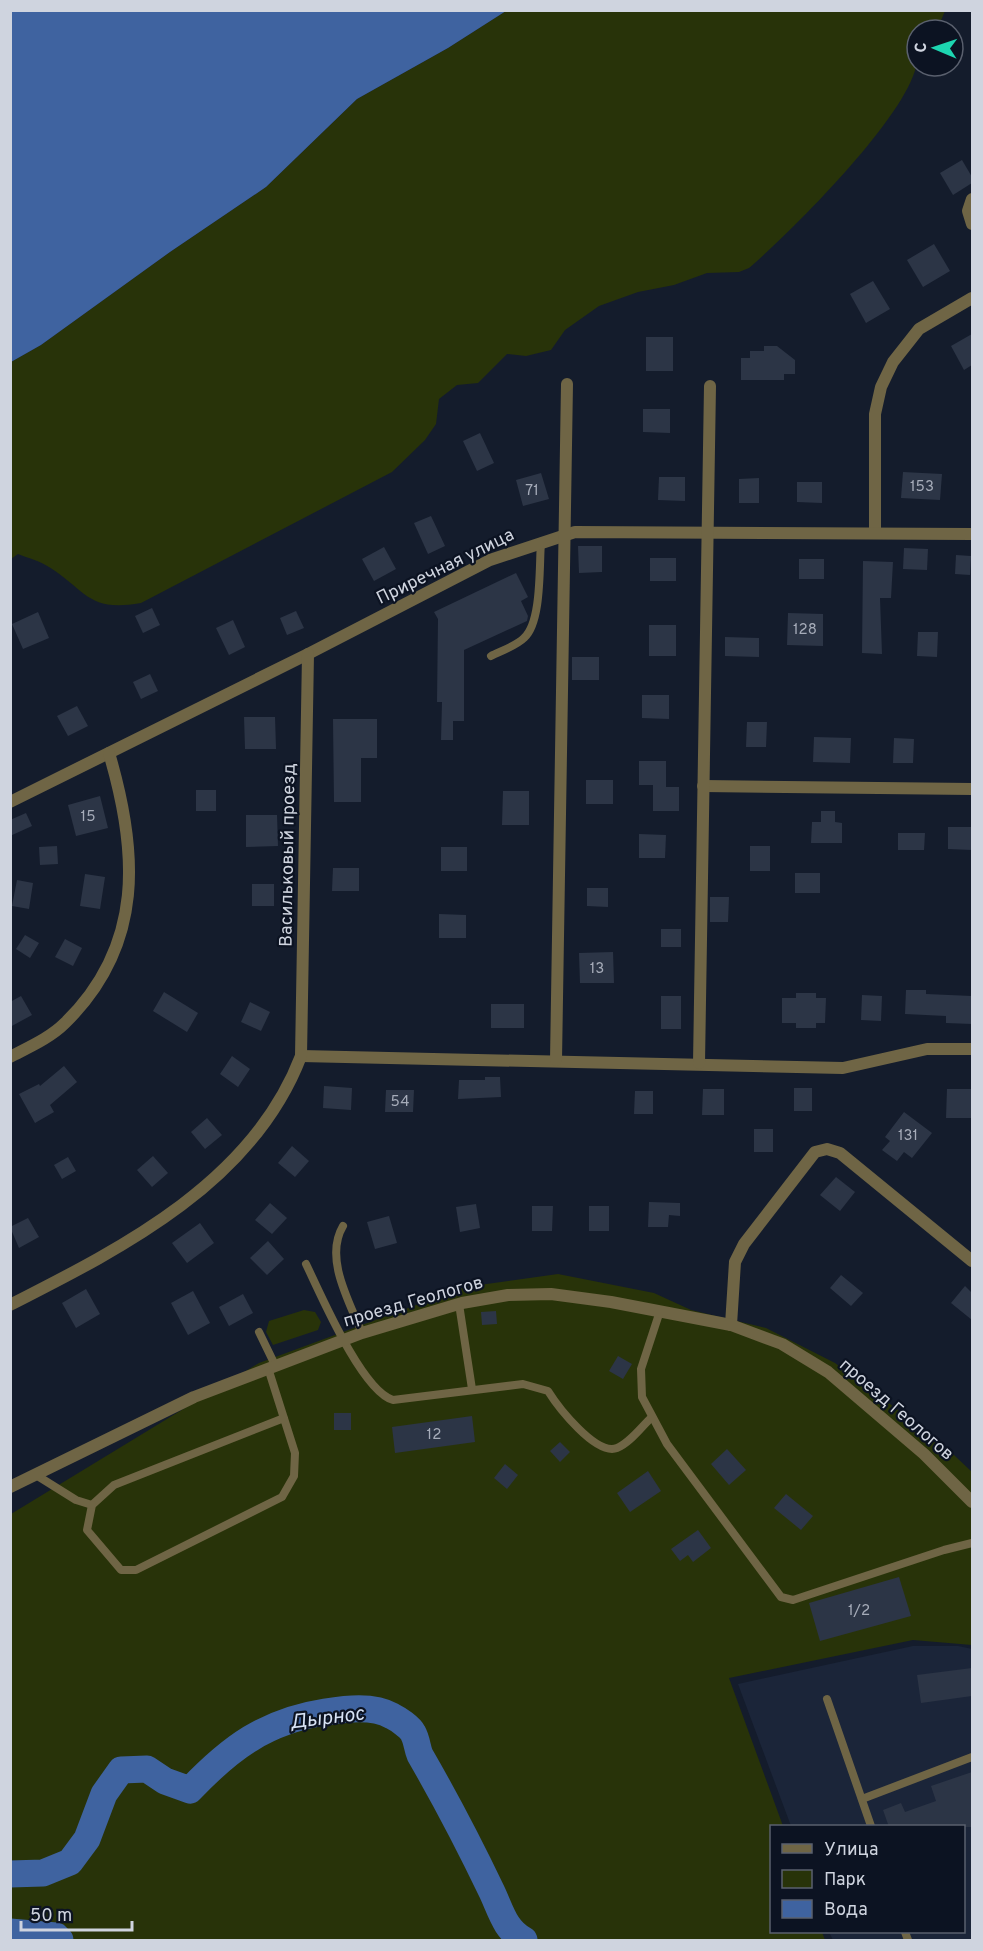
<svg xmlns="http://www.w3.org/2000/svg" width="983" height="1951" font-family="Overpass,sans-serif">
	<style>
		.built { fill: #1b2539 }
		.green { fill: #283309 }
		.water { fill: #3f63a0 }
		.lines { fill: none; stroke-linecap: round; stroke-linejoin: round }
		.river { stroke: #3f63a0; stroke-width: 27 }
		.building { fill: #2c3546 }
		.service { stroke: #6f6545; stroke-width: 8 }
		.minor { stroke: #6f6545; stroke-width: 12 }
		.labels { text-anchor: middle; stroke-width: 4.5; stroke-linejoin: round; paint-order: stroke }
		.number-label { font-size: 15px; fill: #a6acb9 }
		.street-label { font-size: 18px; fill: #cfd4df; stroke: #0c1322 }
		.water-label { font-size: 20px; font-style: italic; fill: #d8e3f5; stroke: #0c1322 }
	</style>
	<rect width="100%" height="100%" fill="#141c2c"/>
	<!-- built -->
	<path class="built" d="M913,1646H958L972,1649V1940H833L829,1932H964V1826H791L738,1684Z"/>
	<!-- green -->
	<g class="green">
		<path d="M506,11H945L937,30H917C917,40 918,52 917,62C910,114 790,233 749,268L739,272L707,273L674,285L638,292L599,306L565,330L551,350L526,356L507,354L478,383L457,385L439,399L436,424L425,440L392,472L141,603C88,612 88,592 49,567C40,561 28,558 18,554L11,559V362L41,345L170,252L266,187L357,99L448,48Z"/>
		<path d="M558,1274L654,1293L691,1310L766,1328L835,1363L937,1439L972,1472V1645L913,1640L729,1678L783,1826H772V1932H822L825,1940H11V1514L259,1363L465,1287Z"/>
		<path d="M304,1310L315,1312L321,1322L318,1330L273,1345L266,1332L269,1321Z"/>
	</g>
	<!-- water -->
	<path class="water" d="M11,10H506V11L448,48L357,99L266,187L170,252L41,345L11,362Z"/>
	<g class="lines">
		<!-- river -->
		<g class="river">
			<path d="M10,1874L43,1873L70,1862L87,1839L104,1794L121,1770L147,1769L165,1781L190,1790C230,1748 266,1721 325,1712C345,1709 373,1705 392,1716C398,1719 410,1727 413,1733C417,1740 417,1748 420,1755C446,1800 470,1846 492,1892C501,1911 505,1930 524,1940"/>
			<path d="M10,1932L56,1936L60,1940"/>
		</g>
	</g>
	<!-- building -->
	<g class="building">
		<path d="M962,160L972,177V183L953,195L940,173Z"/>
		<path d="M934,244L950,271L923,287L907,260Z"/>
		<path d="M873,281L890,309L866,323L850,294Z"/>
		<path d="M972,334V365L964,370L951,346Z"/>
		<rect x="646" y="337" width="27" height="34"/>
		<path d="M764,346H777L795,360V374H784V380H741V358H750V351H764Z"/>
		<path d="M643,409H670V433L643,432Z"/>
		<path d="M480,433L494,463L477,471L463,441Z"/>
		<path d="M903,472L942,474L940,500L901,498Z"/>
		<path d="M541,473L549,499L523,506L516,480Z"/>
		<path d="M659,477H685V501L658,500Z"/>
		<path d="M759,478V503H739V479Z"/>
		<path d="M797,482H822V503L797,502Z"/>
		<path d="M431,516L445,546L428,554L414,523Z"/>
		<path d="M578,546H602V572L579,573Z"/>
		<path d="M384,547L396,569L374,581L362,559Z"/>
		<path d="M904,548L928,549L927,570L903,569Z"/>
		<path d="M956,555L971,556L970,575L955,574Z"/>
		<rect x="650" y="558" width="26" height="23"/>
		<rect x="799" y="559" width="25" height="20"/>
		<path d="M863,561L893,562L891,598H880L882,654L862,653Z"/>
		<path d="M516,573L528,597L521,601L528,616L527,621L464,650V721H453V740H441L442,702H437L438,619L434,612Z"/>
		<path d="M152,608L160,625L143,633L135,616Z"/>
		<path d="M296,611L304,628L287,635L280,618Z"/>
		<path d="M38,612L49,638L23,649L12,624Z"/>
		<path d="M788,613L823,614V646L787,645Z"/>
		<path d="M233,620L245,647L229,655L216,628Z"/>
		<rect x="649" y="625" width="27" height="31"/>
		<path d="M918,632H938L937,657L917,656Z"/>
		<path d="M725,637L759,638V657L725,656Z"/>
		<rect x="572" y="657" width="27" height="23"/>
		<path d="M150,674L158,691L141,699L133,682Z"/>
		<path d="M642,695H669V719L642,718Z"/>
		<path d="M77,706L88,726L68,736L57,716Z"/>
		<path d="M244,717H275L276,749H245Z"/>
		<path d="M333,719H377V758H361V802H334Z"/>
		<path d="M747,722H767L766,747H746Z"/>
		<path d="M814,737L851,738L850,763L813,762Z"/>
		<path d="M894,738L914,739L913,763H893Z"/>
		<path d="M639,761H666V787H679V811H653V785H639Z"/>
		<rect x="586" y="780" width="27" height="24"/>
		<rect x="196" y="790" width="20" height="21"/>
		<path d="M503,791H529V825H502Z"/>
		<path d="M100,796L108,828L76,836L68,805Z"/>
		<path d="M821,811H835V822L842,823V843H811L812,822H821Z"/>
		<path d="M26,813L32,826L10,836V820Z"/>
		<path d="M246,815H277L278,846L246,847Z"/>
		<path d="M948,827H972V850L948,849Z"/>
		<path d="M898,833H925L924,850H898Z"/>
		<path d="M639,834L666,835L665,858H639Z"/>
		<path d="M57,846L58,864L40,865L39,847Z"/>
		<rect x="750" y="846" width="20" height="25"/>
		<rect x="441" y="847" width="26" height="24"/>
		<path d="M333,868H359V891H332Z"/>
		<rect x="795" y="873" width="25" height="20"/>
		<path d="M85,874L105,877L100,909L80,906Z"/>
		<path d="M17,880L33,883L29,909L12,906Z"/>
		<rect x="252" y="884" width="22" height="22"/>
		<path d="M587,888H608V907L587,906Z"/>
		<path d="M710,897H729L728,922H710Z"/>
		<path d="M439,914L466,915V938H439Z"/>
		<rect x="661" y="929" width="20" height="18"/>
		<path d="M25,935L39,943L30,958L16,949Z"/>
		<path d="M65,939L82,948L73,966L55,957Z"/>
		<path d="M613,952L614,983H580L579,953Z"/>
		<path d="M906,990H926V994L972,996V1024L946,1023V1016L905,1014Z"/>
		<path d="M164,992L198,1013L187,1032L153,1011Z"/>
		<path d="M796,993H816V998H826L825,1023H816V1028H796V1023H782V998H796Z"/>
		<path d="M862,995L882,996L881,1021L861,1020Z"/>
		<path d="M21,996L32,1015L10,1027V1002Z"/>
		<rect x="661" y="996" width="20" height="33"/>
		<path d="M250,1002L270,1012L261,1031L241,1022Z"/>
		<rect x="491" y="1004" width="33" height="24"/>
		<path d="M232,1056L250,1069L238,1087L220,1074Z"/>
		<path d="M64,1066L77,1082L50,1105L54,1112L35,1123L19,1094L39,1084L40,1086Z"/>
		<path d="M485,1077H500L501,1097L458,1099L459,1080H485Z"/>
		<path d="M324,1086L352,1088L351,1110L323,1108Z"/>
		<rect x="794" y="1088" width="18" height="23"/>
		<path d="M703,1089H724V1115H702Z"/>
		<path d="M947,1089H972V1118H946Z"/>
		<path d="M386,1090H414L413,1112H385Z"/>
		<path d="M635,1091H653V1114H634Z"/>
		<path d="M904,1112L932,1133L912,1158L904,1152L897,1161L882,1150L890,1141L885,1137Z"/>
		<path d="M207,1118L222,1135L205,1149L191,1132Z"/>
		<rect x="754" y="1129" width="19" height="23"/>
		<path d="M292,1146L309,1161L295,1177L278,1163Z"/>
		<path d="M153,1156L168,1173L152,1187L137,1170Z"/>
		<path d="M68,1157L76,1171L62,1179L54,1165Z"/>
		<path d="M836,1177L855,1192L840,1211L820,1195Z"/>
		<path d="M649,1202L680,1203V1216L669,1215L668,1227H648Z"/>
		<path d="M270,1203L287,1218L272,1234L255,1220Z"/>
		<path d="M476,1204L480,1228L460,1232L456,1207Z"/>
		<path d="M532,1206H553L552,1231H532Z"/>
		<rect x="589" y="1206" width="20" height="25"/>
		<path d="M389,1216L397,1243L375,1249L367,1222Z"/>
		<path d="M28,1218L39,1237L19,1248L10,1227Z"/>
		<path d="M200,1223L214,1243L187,1263L172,1243Z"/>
		<path d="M268,1241L284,1259L267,1275L250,1258Z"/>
		<path d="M841,1275L863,1293L851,1306L830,1288Z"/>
		<path d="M965,1286L972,1293V1320L951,1303Z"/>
		<path d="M86,1289L100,1314L76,1328L62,1303Z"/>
		<path d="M193,1291L210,1323L188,1335L171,1303Z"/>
		<path d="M243,1294L253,1313L229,1326L219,1307Z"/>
		<path d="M496,1311L497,1324L482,1325L481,1312Z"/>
		<path d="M618,1356L632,1364L623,1379L609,1371Z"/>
		<rect x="334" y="1413" width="17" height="17"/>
		<path d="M472,1416L475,1442L395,1453L392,1427Z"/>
		<path d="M560,1442L570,1452L560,1462L550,1451Z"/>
		<path d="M727,1449L746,1470L729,1485L711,1464Z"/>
		<path d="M505,1464L518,1475L507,1489L494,1478Z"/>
		<path d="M648,1471L661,1491L630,1512L617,1493Z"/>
		<path d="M786,1494L813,1516L801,1530L774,1508Z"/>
		<path d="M698,1530L711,1548L693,1562L688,1555L680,1561L671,1549Z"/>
		<path d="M899,1577L911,1616L820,1641L809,1603Z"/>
		<path d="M972,1668V1696L921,1703L917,1675Z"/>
		<path d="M972,1772V1827H889L883,1810L901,1803L905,1812L936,1801L931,1786Z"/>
	</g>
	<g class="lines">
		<!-- service -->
		<g class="service">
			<path d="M491,656C501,651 516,646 524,638C542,622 539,566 541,542"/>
			<path d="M343,1226C324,1258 349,1301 362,1333"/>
			<path d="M306,1264C321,1295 362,1391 393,1400L523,1384L548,1391C558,1407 596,1456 617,1448C630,1443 642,1426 652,1417"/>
			<path d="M459,1304L472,1389"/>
			<path d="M660,1311L641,1369L642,1397L667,1444L781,1597L793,1600L944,1550L972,1543"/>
			<path d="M259,1332L275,1365"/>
			<path d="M268,1368L295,1453L294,1476L282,1497L136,1570H121L87,1530L92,1505L114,1485L284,1418"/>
			<path d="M36,1475L76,1500L92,1505"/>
			<path d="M827,1699L871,1826"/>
			<path d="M862,1799L972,1757"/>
			<path d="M905,1932L908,1940"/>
		</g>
		<!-- minor -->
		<g class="minor">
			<path d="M972,199L968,211L972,224"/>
			<path d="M875,533V414L881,387L893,362L919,329L972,298"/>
			<path d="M703,786L972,789"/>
			<path d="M10,802L308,654L490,560L575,532L972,534"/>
			<path d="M301,1056L843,1068L927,1049H972"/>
			<path d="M10,1057C29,1047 50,1038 65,1023C145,945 138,851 109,753"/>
			<path d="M556,1060L567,384"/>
			<path d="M699,1063L710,386"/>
			<path d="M10,1305C124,1247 253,1182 301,1056L308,654"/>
			<path d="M731,1325L735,1262L744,1244L815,1152L827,1149L840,1153L972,1261"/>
			<path d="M10,1487L194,1397L362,1333L462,1303L508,1295L551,1294L611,1302L731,1325L782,1344L828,1372L924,1454L972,1502"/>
		</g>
	</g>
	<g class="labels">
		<!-- number labels -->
		<g class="number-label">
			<text x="922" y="491">153</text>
			<text x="532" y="495">71</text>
			<text x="805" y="634">128</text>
			<text x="88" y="821">15</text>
			<text x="597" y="973">13</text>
			<text x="400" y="1106">54</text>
			<text x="908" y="1140">131</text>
			<text x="434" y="1439">12</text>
			<text x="859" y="1615">1/2</text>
		</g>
		<!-- street labels -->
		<g class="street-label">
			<text transform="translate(445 566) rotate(-26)" y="6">Приречная улица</text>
			<text transform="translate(287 855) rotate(-89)" y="6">Васильковый проезд</text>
			<text transform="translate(413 1301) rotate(-16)" y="6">проезд Геологов</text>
			<text transform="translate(897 1409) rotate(41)" y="6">проезд Геологов</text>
		</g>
		<!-- water labels -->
		<g class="water-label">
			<text transform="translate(327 1717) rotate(-7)" y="7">Дырнос</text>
		</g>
	</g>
	<!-- border -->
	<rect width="983" height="1951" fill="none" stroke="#cfd4df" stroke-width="24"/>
	<!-- legend -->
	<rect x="770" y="1825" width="195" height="108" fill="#0c1322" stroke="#5a606e" stroke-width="1.5"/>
	<rect x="782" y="1844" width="30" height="9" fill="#6f6545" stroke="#5a606e" stroke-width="1.5"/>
	<text x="824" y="1855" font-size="18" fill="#cfd4df">Улица</text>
	<rect x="782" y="1870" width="30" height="18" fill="#283309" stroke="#5a606e" stroke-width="1.5"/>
	<text x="824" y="1885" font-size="18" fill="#cfd4df">Парк</text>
	<rect x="782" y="1900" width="30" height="18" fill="#3f63a0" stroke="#5a606e" stroke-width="1.5"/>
	<text x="824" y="1915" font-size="18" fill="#cfd4df">Вода</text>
	<!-- north arrow -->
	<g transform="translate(935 48) rotate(272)"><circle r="28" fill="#0c1322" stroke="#5a606e" stroke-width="1.5"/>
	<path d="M0-4.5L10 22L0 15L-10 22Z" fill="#1dd5b1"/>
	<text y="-9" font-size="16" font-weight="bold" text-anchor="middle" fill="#cfd4df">С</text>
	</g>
	<!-- scale -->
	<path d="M21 1921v9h111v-9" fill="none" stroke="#cfd4df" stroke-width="3"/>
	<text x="30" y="1921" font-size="18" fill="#cfd4df" stroke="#0c1322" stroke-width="4.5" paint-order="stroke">50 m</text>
</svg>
